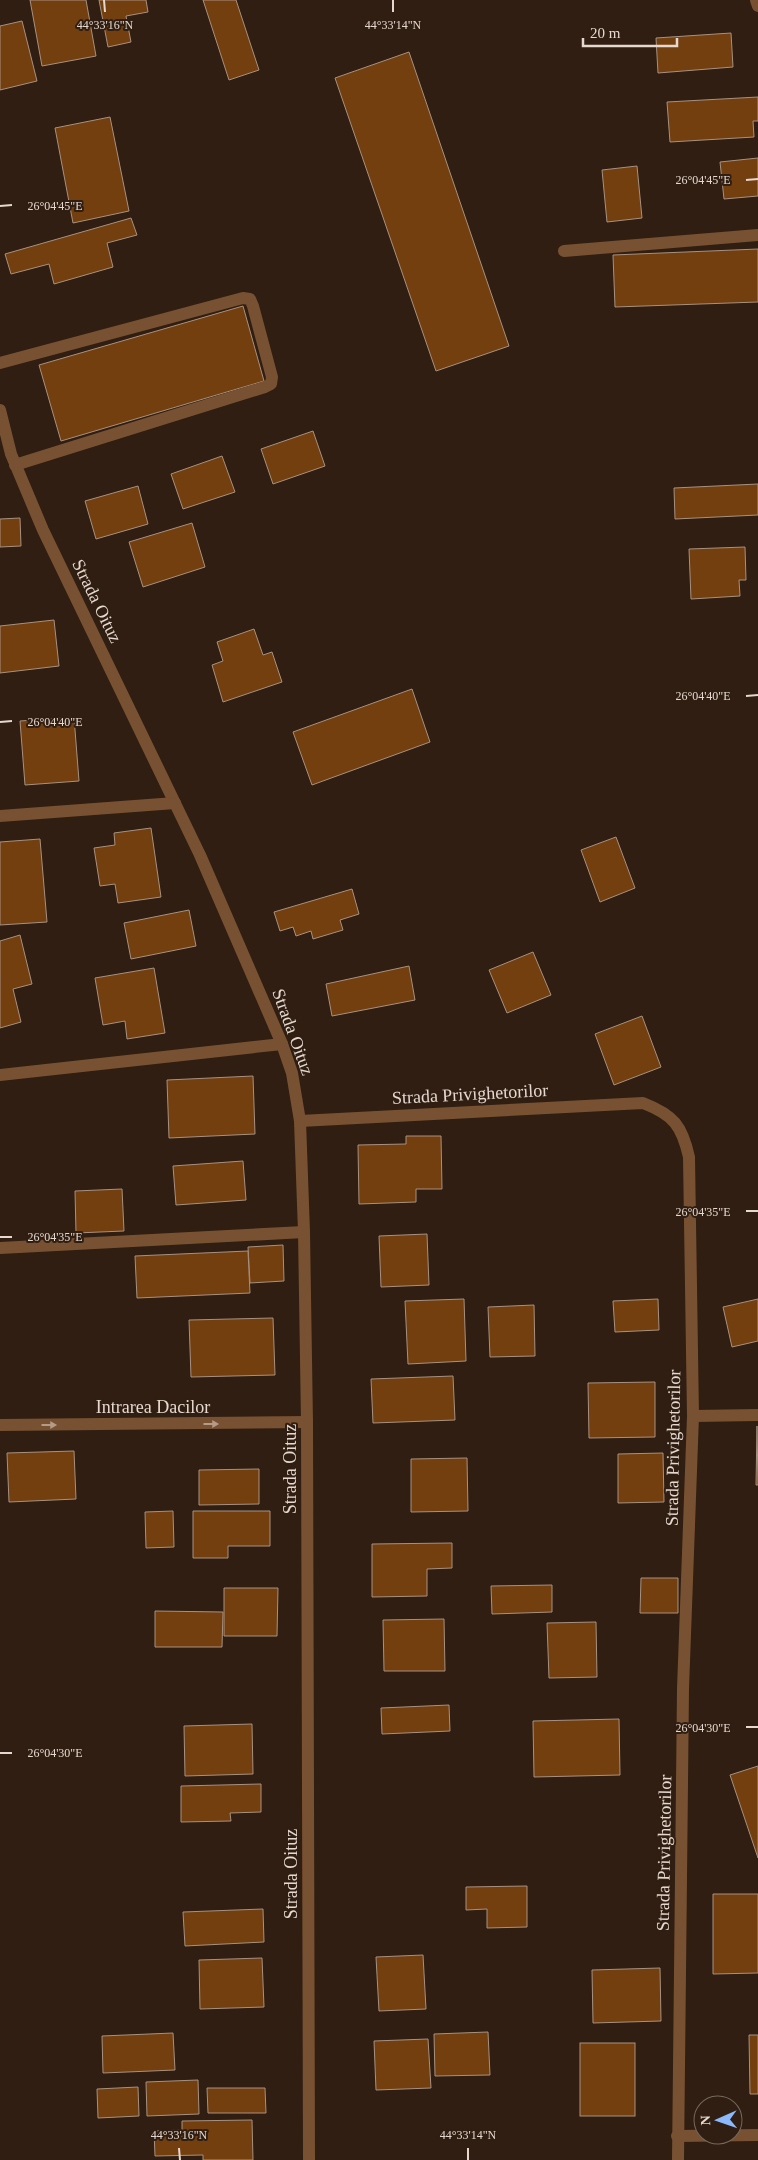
<svg xmlns="http://www.w3.org/2000/svg" width="758" height="2160" font-family="'Times New Roman',serif">
	<style>
		.building { fill: #743f0f; stroke: #a79181 }
		.lines { fill: none; stroke-linecap: round; stroke-linejoin: round }
		.lane { stroke: #785132; stroke-width: 12 }
		.street { stroke: #785132; stroke-width: 12 }
		.oneway { fill: #b39b88 }
		.ticks { fill: none; stroke: #e4d8cf; stroke-width: 2 }
		.labels { text-anchor: middle; stroke-width: 4; stroke-linejoin: round; paint-order: stroke }
		.street-label { font-size: 18px; fill: #e4d8cf; stroke: #2f1e11 }
		.ticks-label { font-size: 12px; text-anchor: middle; fill: #e4d8cf; stroke: #2f1e11; stroke-width: 4; stroke-linejoin: round; paint-order: stroke }
	</style>
	<rect width="100%" height="100%" fill="#2f1e11"/>
	<!-- building -->
	<g class="building">
		<path d="M30,0H86L96,56L42,66Z"/>
		<path d="M99,0H146L148,12L126,16L131,42L108,47Z"/>
		<path d="M203,0H236L259,70L229,80Z"/>
		<path d="M22,21L37,81L0,90V26Z"/>
		<path d="M731,33L733,67L658,73L656,38Z"/>
		<path d="M409,52L509,346L436,371L335,78Z"/>
		<path d="M758,97V121H753L754,137L670,142L667,102Z"/>
		<path d="M110,117L129,211L73,223L55,128Z"/>
		<path d="M758,158V196L724,199L720,162Z"/>
		<path d="M637,166L642,218L607,222L602,170Z"/>
		<path d="M131,218L137,235L107,243L113,267L54,284L49,264L11,274L5,254Z"/>
		<path d="M758,249V302L615,307L613,255Z"/>
		<path d="M243,306L264,381L61,441L39,365Z"/>
		<path d="M313,431L325,466L273,484L261,449Z"/>
		<path d="M222,456L235,492L183,509L171,474Z"/>
		<path d="M758,484V515L675,519L674,488Z"/>
		<path d="M138,486L148,524L96,539L85,501Z"/>
		<path d="M20,518L21,546L0,547V519Z"/>
		<path d="M192,523L205,567L143,587L129,542Z"/>
		<path d="M745,547L746,580H739L740,596L691,599L689,549Z"/>
		<path d="M54,620L59,666L0,673V626Z"/>
		<path d="M254,629L263,655L272,652L282,682L223,702L212,665L223,661L217,642Z"/>
		<path d="M412,689L430,742L312,785L293,732Z"/>
		<path d="M74,717L79,781L25,785L20,721Z"/>
		<path d="M151,828L161,897L118,903L115,884L100,886L94,848L115,845L114,833Z"/>
		<path d="M616,837L635,888L600,902L581,850Z"/>
		<path d="M40,839L47,922L0,925V842Z"/>
		<path d="M352,889L359,914L340,920L343,930L313,939L311,931L296,936L293,927L280,931L274,912Z"/>
		<path d="M189,910L196,946L131,959L124,923Z"/>
		<path d="M20,935L32,984L13,989L21,1022L0,1028V941Z"/>
		<path d="M533,952L551,995L507,1013L489,970Z"/>
		<path d="M409,966L415,1000L332,1016L326,984Z"/>
		<path d="M154,968L165,1033L127,1039L125,1021L103,1025L95,978Z"/>
		<path d="M642,1016L661,1067L614,1085L595,1034Z"/>
		<path d="M253,1076L255,1134L169,1138L167,1080Z"/>
		<path d="M406,1136H441L442,1189H416V1202L359,1204L358,1145L406,1144Z"/>
		<path d="M243,1161L246,1200L176,1205L173,1166Z"/>
		<path d="M122,1189L124,1231L76,1233L75,1191Z"/>
		<path d="M427,1234L429,1285L381,1287L379,1236Z"/>
		<path d="M283,1245L284,1281L250,1283L248,1247Z"/>
		<path d="M248,1251L250,1293L137,1298L135,1256Z"/>
		<path d="M464,1299L466,1361L408,1364L405,1301Z"/>
		<path d="M658,1299L659,1330L615,1332L613,1301Z"/>
		<path d="M758,1299V1341L732,1347L723,1307Z"/>
		<path d="M534,1305L535,1356L490,1357L488,1307Z"/>
		<path d="M273,1318L275,1375L191,1377L189,1320Z"/>
		<path d="M453,1376L455,1420L373,1423L371,1379Z"/>
		<path d="M655,1382V1437L589,1438L588,1383Z"/>
		<path d="M757,1426L758,1485H756Z"/>
		<path d="M74,1451L76,1499L9,1502L7,1453Z"/>
		<path d="M663,1453L664,1502L618,1503V1454Z"/>
		<path d="M467,1458L468,1511L411,1512V1459Z"/>
		<path d="M259,1469V1504L199,1505V1470Z"/>
		<path d="M173,1511L174,1547L146,1548L145,1512Z"/>
		<path d="M193,1511H270V1546H228V1558H193Z"/>
		<path d="M452,1543V1568L427,1569V1596L372,1597V1544Z"/>
		<path d="M641,1578H678V1613H640Z"/>
		<path d="M552,1585V1612L492,1614L491,1586Z"/>
		<path d="M224,1588H278L277,1636H224Z"/>
		<path d="M155,1611L223,1612L222,1647H155Z"/>
		<path d="M444,1619L445,1671H384L383,1620Z"/>
		<path d="M596,1622L597,1677L549,1678L547,1623Z"/>
		<path d="M449,1705L450,1731L382,1734L381,1708Z"/>
		<path d="M619,1719L620,1775L534,1777L533,1721Z"/>
		<path d="M252,1724L253,1774L185,1776L184,1726Z"/>
		<path d="M758,1766V1858L730,1775Z"/>
		<path d="M261,1784V1812L230,1813L231,1821L181,1822V1786Z"/>
		<path d="M527,1886V1927L487,1928V1909L466,1910V1887Z"/>
		<path d="M713,1894H758V1973L713,1974Z"/>
		<path d="M263,1909L264,1942L185,1946L183,1912Z"/>
		<path d="M423,1955L426,2009L379,2011L376,1957Z"/>
		<path d="M262,1958L264,2007L200,2009L199,1960Z"/>
		<path d="M660,1968L661,2021L593,2023L592,1970Z"/>
		<path d="M488,2032L490,2075L435,2076L434,2034Z"/>
		<path d="M173,2033L175,2070L103,2073L102,2036Z"/>
		<path d="M749,2035H758V2094H750Z"/>
		<path d="M428,2039L431,2088L376,2090L374,2041Z"/>
		<rect x="580" y="2043" width="55" height="73"/>
		<path d="M198,2080L199,2114L147,2116L146,2082Z"/>
		<path d="M138,2087L139,2116L98,2118L97,2089Z"/>
		<path d="M207,2088H265L266,2113H208Z"/>
		<path d="M252,2120L253,2160H203V2155L155,2156L154,2131L182,2130V2121Z"/>
	</g>
	<g class="lines">
		<!-- lane -->
		<g class="lane">
			<path d="M564,251L758,235"/>
			<path d="M0,363L243,298L250,299L253,306L272,377L271,384L265,387L15,465"/>
		</g>
		<!-- street -->
		<g class="street">
			<path d="M756,0L758,6"/>
			<path d="M0,410L11,454L43,530L200,855L282,1044L292,1073L300,1121L304,1232L307,1422L309,2160"/>
			<path d="M0,816L175,803"/>
			<path d="M0,1075L282,1044"/>
			<path d="M300,1121L643,1103C674,1115 682,1126 689,1157L693,1416L683,1689L678,2160"/>
			<path d="M0,1248L304,1232"/>
			<path d="M693,1416L758,1415"/>
			<path d="M0,1425L307,1422"/>
			<path d="M677,2136L758,2135"/>
		</g>
	</g>
	<!-- one-way arrows -->
	<defs><path id="oneway-solid" d="M-6-.8H1V-3.2L6.5 0L1 3.2V.8H-6Z" transform="scale(1.25)"/></defs>
	<g class="oneway">
		<use href="#oneway-solid" transform="translate(211 1424)"/>
		<use href="#oneway-solid" transform="translate(49 1425)"/>
	</g>
	<!-- ticks -->
	<path class="ticks" d="M104,0L105,12M393,0V12M746,180L758,179M0,206L12,205M746,696L758,695M0,722L12,721M746,1211H758M0,1237H12M746,1727H758M0,1753H12M179,2148L180,2160M468,2148V2160"/>
	<g class="labels">
		<!-- street labels -->
		<g class="street-label">
			<text transform="translate(97 601) rotate(64)" y="6">Strada Oituz</text>
			<text transform="translate(293 1032) rotate(70)" y="6">Strada Oituz</text>
			<text transform="translate(470 1094) rotate(-3)" y="6">Strada Privighetorilor</text>
			<text x="153" y="1413">Intrarea Dacilor</text>
			<text transform="translate(673 1448) rotate(-89)" y="6">Strada Privighetorilor</text>
			<text transform="translate(290 1469) rotate(-90)" y="6">Strada Oituz</text>
			<text transform="translate(664 1853) rotate(-89)" y="6">Strada Privighetorilor</text>
			<text transform="translate(291 1874) rotate(-90)" y="6">Strada Oituz</text>
		</g>
	</g>
	<g class="ticks-label">
		<text x="105" y="29">44°33'16"N</text>
		<text x="393" y="29">44°33'14"N</text>
		<text x="703" y="184">26°04'45"E</text>
		<text x="55" y="210">26°04'45"E</text>
		<text x="703" y="700">26°04'40"E</text>
		<text x="55" y="726">26°04'40"E</text>
		<text x="703" y="1216">26°04'35"E</text>
		<text x="55" y="1241">26°04'35"E</text>
		<text x="703" y="1732">26°04'30"E</text>
		<text x="55" y="1757">26°04'30"E</text>
		<text x="179" y="2139">44°33'16"N</text>
		<text x="468" y="2139">44°33'14"N</text>
	</g>
	<!-- north arrow -->
	<g transform="translate(718 2120) rotate(268)"><circle r="24" fill="#2f1e11" stroke="#77685d"/>
	<path d="M0-4L9 19L0 12L-9 19Z" fill="#8cb9fc"/>
	<text y="-8" font-size="14" font-weight="bold" text-anchor="middle" fill="#e4d8cf">N</text>
	</g>
	<!-- scale -->
	<path d="M583 38v8h94v-8" fill="none" stroke="#e4d8cf" stroke-width="2.5"/>
	<text x="590" y="38" font-size="15" fill="#e4d8cf" stroke="#2f1e11" stroke-width="4" paint-order="stroke">20 m</text>
</svg>
